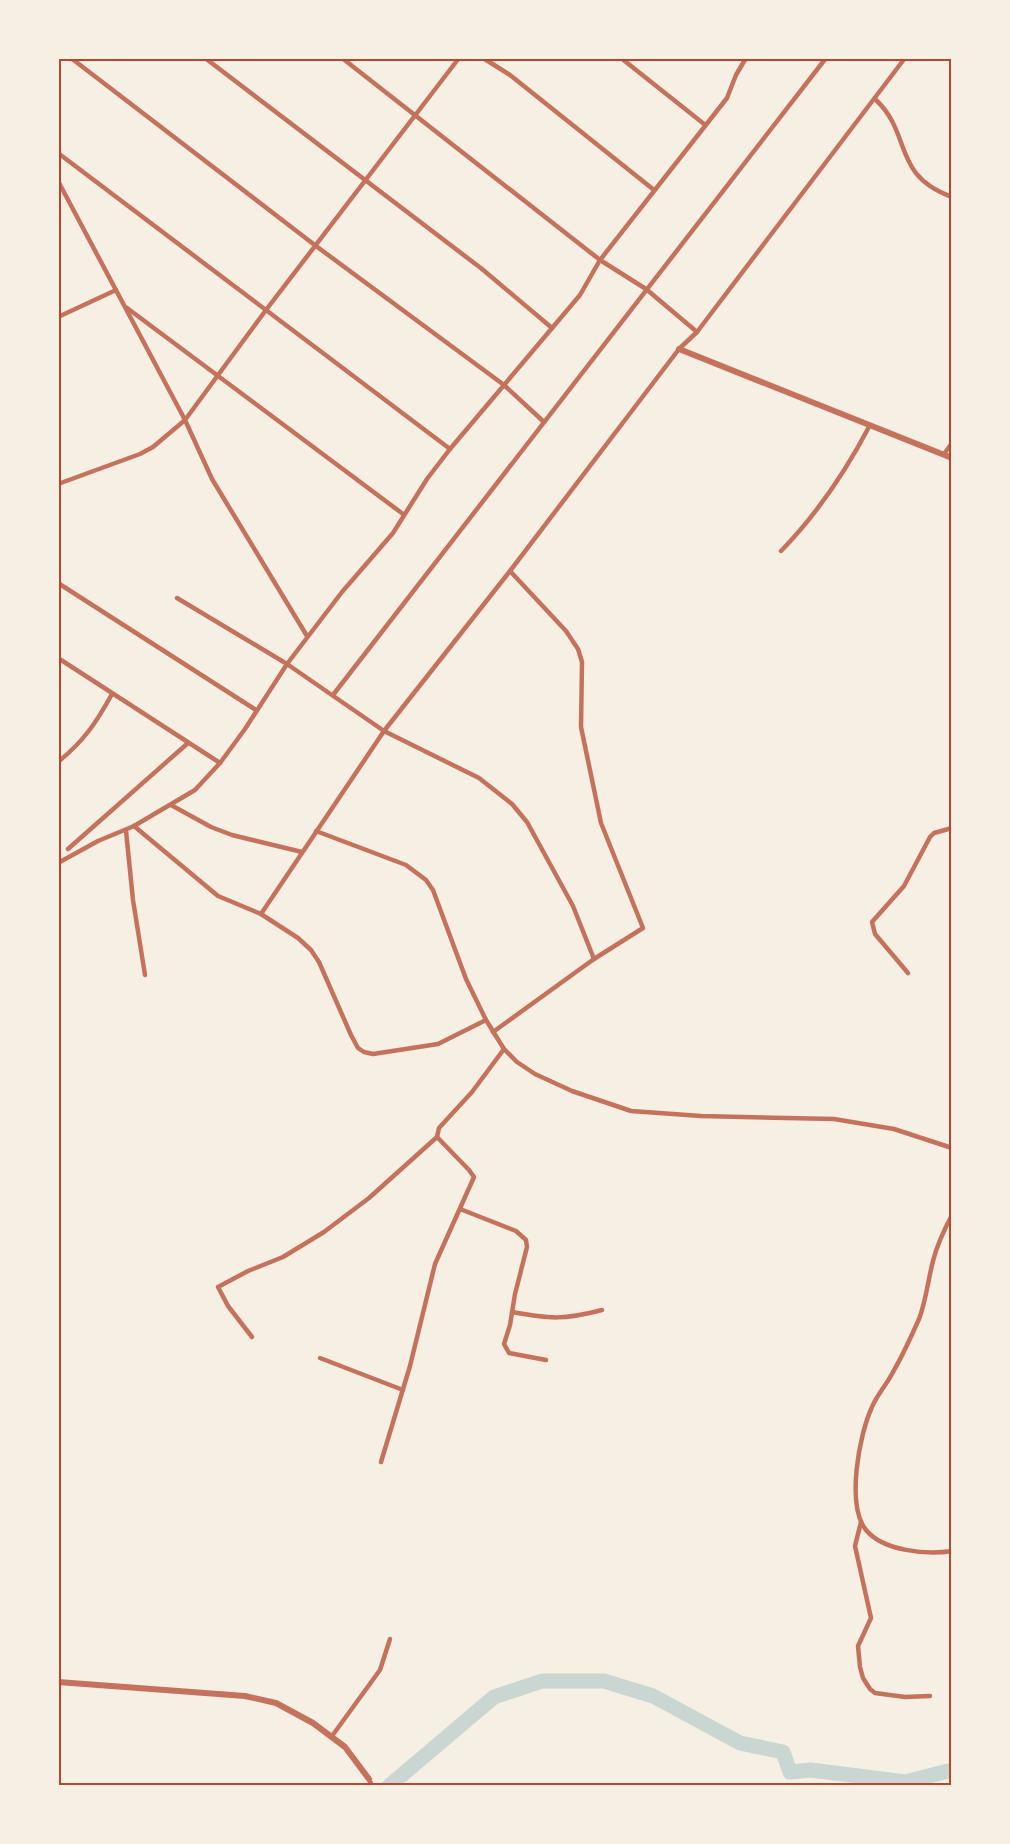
<svg xmlns="http://www.w3.org/2000/svg" width="1010" height="1844" font-family="Jost,sans-serif">
	<style>
		.lines { fill: none; stroke-linecap: round; stroke-linejoin: round }
		.river { stroke: #c9d6d2; stroke-width: 15 }
		.minor { stroke: #c5725c; stroke-width: 4.5 }
		.tertiary { stroke: #c5725c; stroke-width: 6 }
		.neatline { fill: none; stroke: #b5482f; stroke-width: 2 }
	</style>
	<rect width="100%" height="100%" fill="#f6efe4"/>
	<g class="lines">
		<!-- river -->
		<path class="river" d="M389,1786L494,1697L542,1681H604L653,1696L740,1743L783,1752L790,1772L811,1770L905,1782L952,1770"/>
		<!-- minor -->
		<g class="minor">
			<path d="M71,58L316,246L504,385L544,422"/>
			<path d="M205,58L482,269L552,328"/>
			<path d="M342,58L600,260L646,289L697,332"/>
			<path d="M483,58L510,75L654,190"/>
			<path d="M621,58L704,124"/>
			<path d="M875,99C913,134 891,175 952,197"/>
			<path d="M58,153L450,449"/>
			<path d="M58,181L185,420L212,479L307,636"/>
			<path d="M127,308L403,514"/>
			<path d="M58,317L116,290"/>
			<path d="M944,454L952,443"/>
			<path d="M58,484L140,454L153,447L185,420L266,310L459,58"/>
			<path d="M781,551C817,514 846,471 870,425"/>
			<path d="M58,583L256,710"/>
			<path d="M58,658L220,763"/>
			<path d="M333,695L826,58"/>
			<path d="M58,762C84,741 96,723 112,694"/>
			<path d="M171,805L211,827L232,835L302,852"/>
			<path d="M134,826L218,896L261,914L298,938L311,950L319,962L351,1035L358,1048L364,1052L373,1054L438,1044L486,1020"/>
			<path d="M126,831L133,900L145,975"/>
			<path d="M316,831L406,865L426,880L433,890L466,979L486,1020L504,1049L517,1062L535,1074L572,1091L631,1111L701,1116L834,1119L894,1129L952,1148"/>
			<path d="M68,849L188,743"/>
			<path d="M58,863L98,841L134,826L195,790L220,763L245,729L287,664L177,598"/>
			<path d="M261,914L384,731L510,571L679,349L697,332L905,58"/>
			<path d="M594,959L573,906L527,822L512,804L479,778L384,731L287,664L342,592L393,533L427,479L450,449L580,295L600,260L727,98L736,75L746,58"/>
			<path d="M908,973L875,934L872,922L904,886L930,837L934,833L952,828"/>
			<path d="M493,1032L594,959L643,928L601,823L581,727L582,662L578,649L566,631L510,571"/>
			<path d="M460,1209L516,1231L526,1240L527,1247L515,1294L510,1325L504,1344L509,1353L546,1360"/>
			<path d="M952,1215C944,1230 937,1245 933,1261C928,1280 926,1301 919,1319C911,1337 903,1355 893,1372C887,1384 877,1395 872,1407C859,1435 846,1505 866,1530C883,1551 927,1555 952,1551"/>
			<path d="M512,1312C550,1319 564,1320 602,1310"/>
			<path d="M252,1337L228,1306L218,1287L248,1271L283,1257L324,1232L369,1198L437,1137"/>
			<path d="M320,1358L403,1390"/>
			<path d="M381,1462L410,1366L435,1264L474,1177L469,1170L437,1137L439,1128L472,1092L504,1049"/>
			<path d="M861,1522L855,1546L871,1618L858,1646L860,1667L863,1678L870,1689L875,1693L905,1697L930,1696"/>
			<path d="M332,1736L380,1670L390,1639"/>
			<path d="M369,1779L372,1786"/>
		</g>
		<!-- tertiary -->
		<g class="tertiary">
			<path d="M679,349L952,458"/>
			<path d="M58,1682L245,1696L276,1703L313,1723L345,1747L369,1779"/>
		</g>
	</g>
	<!-- border -->
	<rect width="1010" height="1844" fill="none" stroke="#f6efe4" stroke-width="120"/>
	<rect x="60" y="60" width="890" height="1724" class="neatline"/>
</svg>
